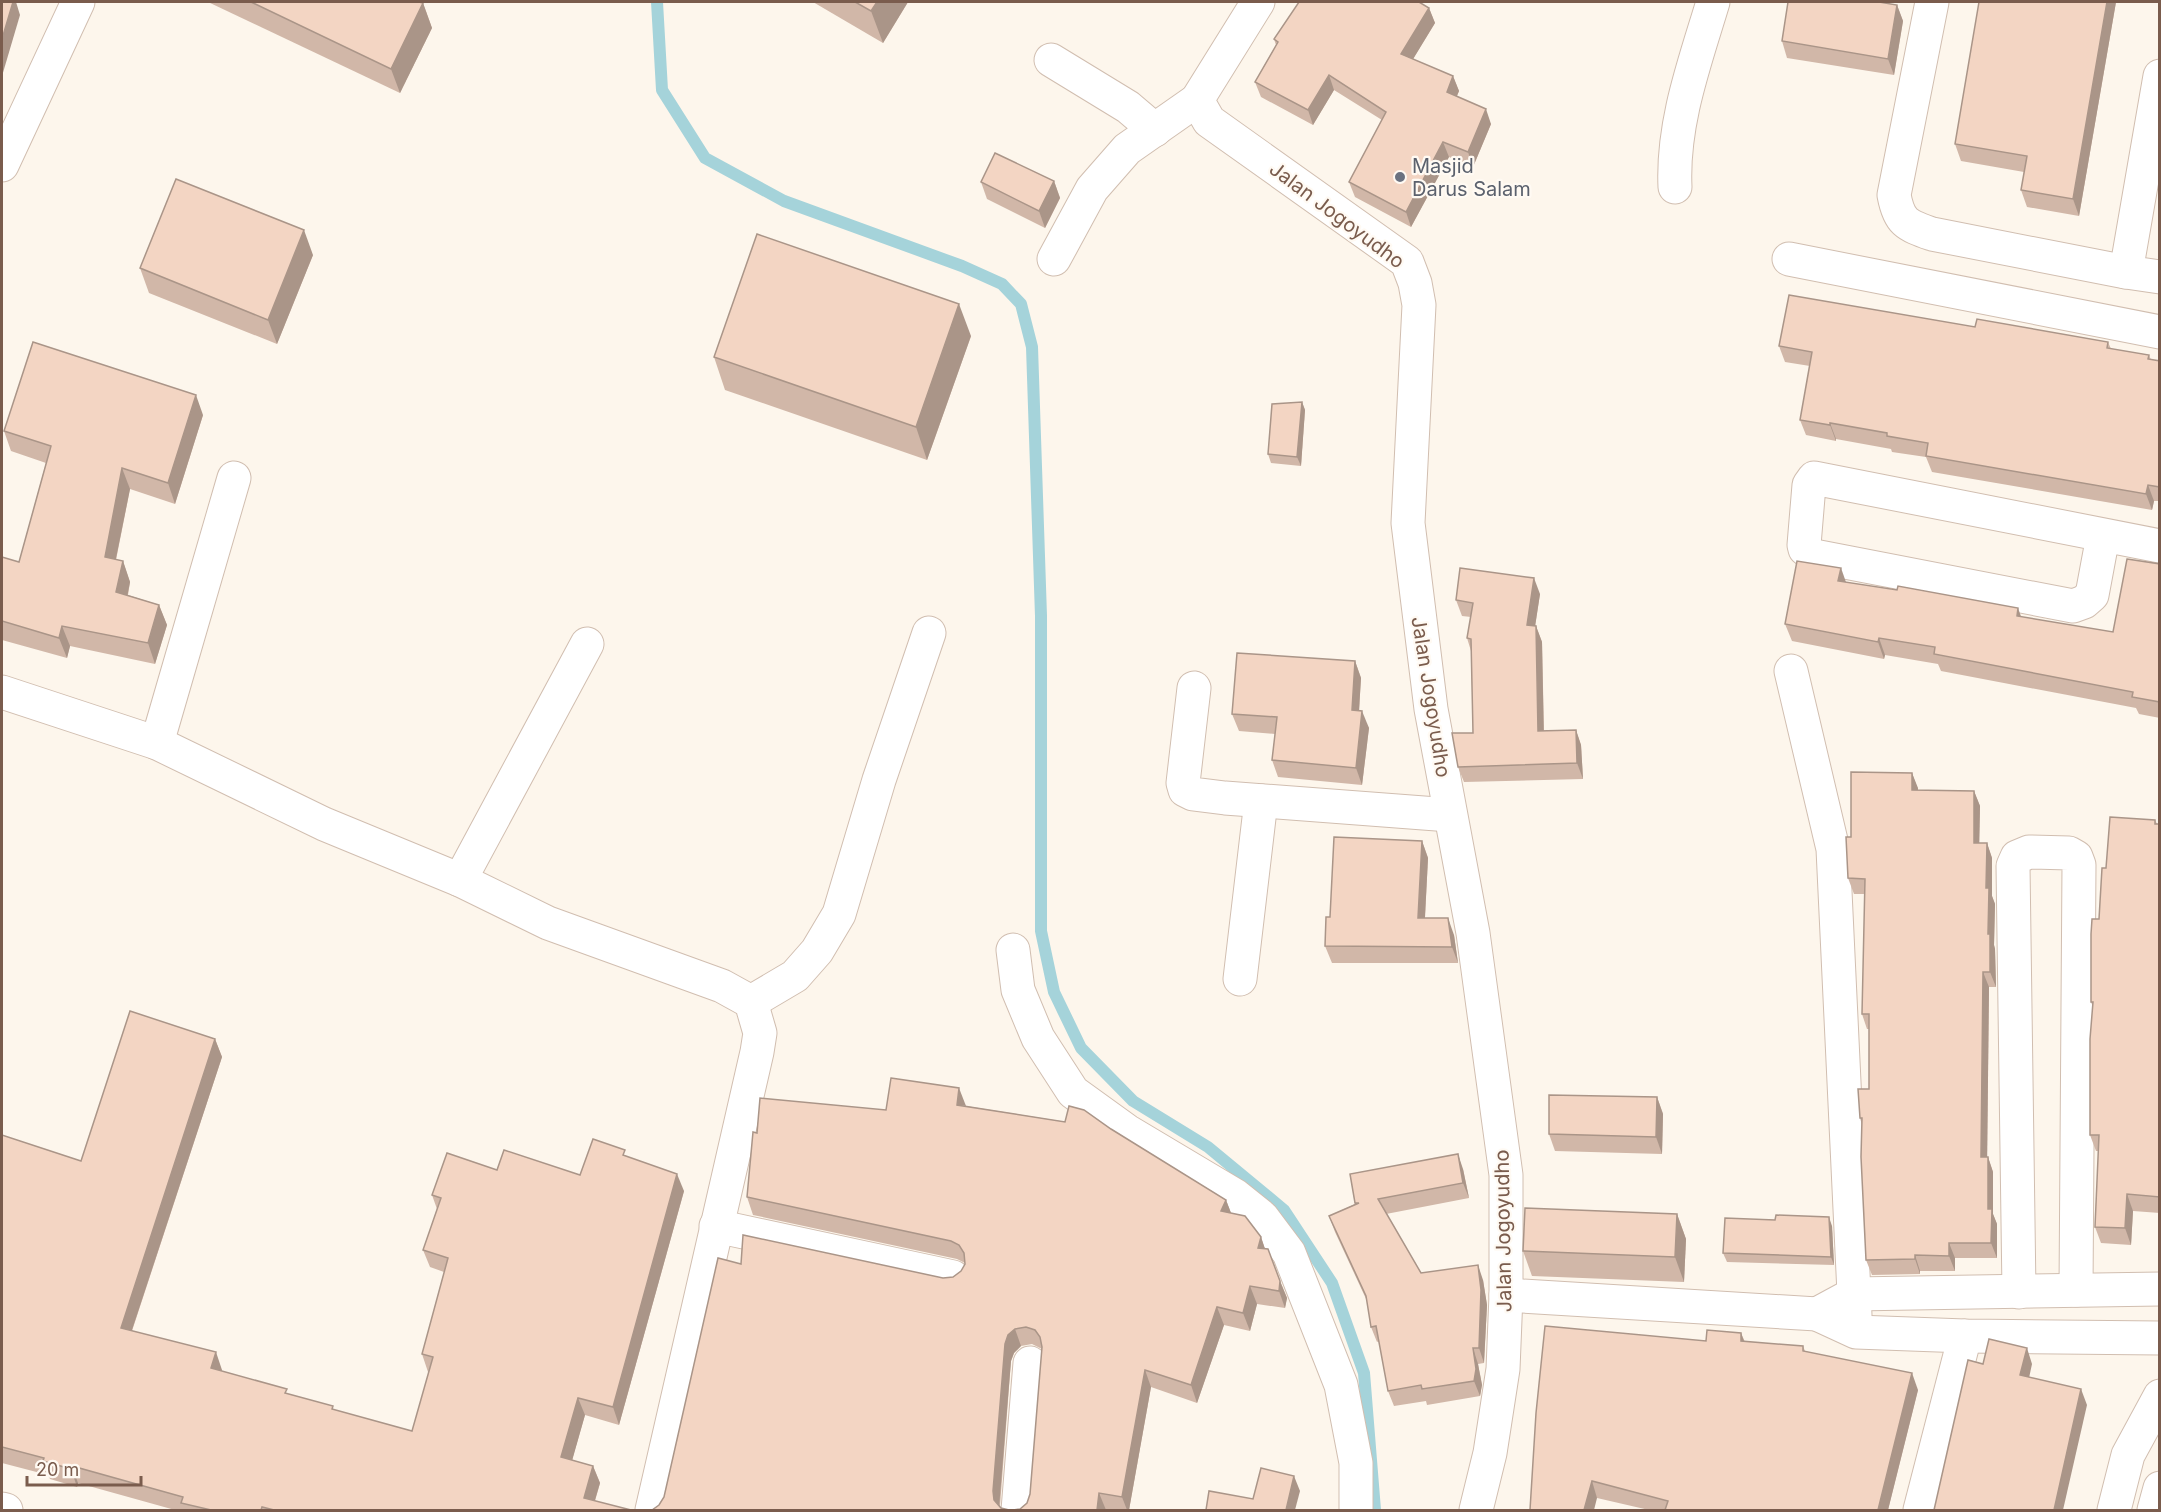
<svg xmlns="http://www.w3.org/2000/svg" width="2161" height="1512" font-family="Inter,sans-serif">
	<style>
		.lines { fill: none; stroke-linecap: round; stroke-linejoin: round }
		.stream { stroke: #a5d3da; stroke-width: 12 }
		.minor-casing { stroke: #d1beb0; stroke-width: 35 }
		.minor { stroke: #fff; stroke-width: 33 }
		.wall { fill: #d1b7a8 }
		.shaded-wall { fill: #aa9588 }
		.building { fill: #f3d5c3; stroke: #aa9588; stroke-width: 1.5 }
		.worship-dot { fill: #6b7280; stroke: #fffaf3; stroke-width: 2 }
		.labels { text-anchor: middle; stroke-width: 4.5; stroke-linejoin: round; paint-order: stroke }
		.worship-label { font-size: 20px; fill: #5b616d; stroke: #fffaf3; text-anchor: start }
		.street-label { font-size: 20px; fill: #7a5c4d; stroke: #fffaf3 }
	</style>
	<rect width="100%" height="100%" fill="#fdf6ec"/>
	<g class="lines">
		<!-- stream -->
		<path class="stream" d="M657,2L662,90L705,158L784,201L962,266L1002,284L1021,304L1032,347L1041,616V931L1054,992L1081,1048L1133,1101L1208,1147L1284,1210L1332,1283L1364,1373L1375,1510"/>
		<!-- minor casing -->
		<g class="minor-casing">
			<g id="minor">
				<path d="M1258,2L1197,100L1209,121L1407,262L1415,283L1419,305L1408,523L1431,709L1473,933L1506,1175V1295L1503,1369L1490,1453L1476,1510"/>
				<path d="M1932,2L1894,195C1899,222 1906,225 1932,234L2126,272L2160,277"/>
				<path d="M1051,60L1128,107L1155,130"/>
				<path d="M2,165L78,2"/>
				<path d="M1675,187C1672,123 1695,62 1713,2"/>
				<path d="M1054,259L1092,189L1127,149L1197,100"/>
				<path d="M1789,259L2160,332"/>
				<path d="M2126,272L2160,76"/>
				<path d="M2103,536L2092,595L2084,602L2073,606L1814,556L1805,549L1804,545L1809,485L1814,478L2160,546"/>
				<path d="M1791,671L1833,849L1855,1315"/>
				<path d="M1194,688L1183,783L1185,790L1193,794L1225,798L1450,815"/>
				<path d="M2,692L157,743L324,824L460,880L548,923L722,986L751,1002L760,1033L757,1052L652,1510"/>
				<path d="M157,743L234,478"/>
				<path d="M460,880L587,644"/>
				<path d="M1013,950L1018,990L1038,1038L1073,1092L1127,1131L1236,1196L1262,1217L1289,1253L1341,1385L1356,1463V1510"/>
				<path d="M1240,979L1261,801"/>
				<path d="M751,1002L795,976L817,951L839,914L879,780L929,633"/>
				<path d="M716,1226L953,1277"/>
				<path d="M2160,1289L1854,1294L1817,1314L1856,1332L1965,1336L2160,1338"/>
				<path d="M2019,1292L2013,866L2017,857L2029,852L2069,853L2076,857L2079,865L2076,1290"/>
				<path d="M1506,1295L1817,1314"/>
				<path d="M2,1509L6,1510"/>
				<path d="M1018,1510L1030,1363"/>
				<path d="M1920,1510L1965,1336"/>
				<path d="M2114,1510L2128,1455L2160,1396"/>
				<path d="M2154,1510L2160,1488"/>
			</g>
		</g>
		<!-- minor -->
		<use href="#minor" class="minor"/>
	</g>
	<!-- wall -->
	<g class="wall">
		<path d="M208,2H419L423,3L432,28L400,93Z"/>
		<path d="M813,2H908L883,43Z"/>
		<path d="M2116,2L2079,216L2027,207L2021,190L2024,172L1961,161L1955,144Z"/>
		<path d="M1885,3L1897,5L1903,21L1894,75L1787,58L1782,41Z"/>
		<path d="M1429,8L1435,23L1413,59L1453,76L1459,91L1457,96L1491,124L1473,167L1449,157L1411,227L1355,197L1349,182L1382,120L1334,90L1313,125L1261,97L1255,82L1276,45L1274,39Z"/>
		<path d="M1054,181L1060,198L1045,228L987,199L981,182Z"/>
		<path d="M313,255L277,344L149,293L140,268Z"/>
		<path d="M1975,327L2108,342L2111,349L2149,355L2151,360L2160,361V501H2154L2152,510L1932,472L1926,457L1892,452L1891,449L1836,439V441L1806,435L1800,420L1810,366L1785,362L1779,346Z"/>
		<path d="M971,336L927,460L725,390L714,357Z"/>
		<path d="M1302,402L1305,410L1301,466L1271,463L1268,454Z"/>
		<path d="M203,415L175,504L130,489L116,560L123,561L130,582L128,595L159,605L167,625L155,664L70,646L67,658L2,640V557L19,562L46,463L11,451L4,431Z"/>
		<path d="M2160,564V718L2139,714L2136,708L1941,671L1938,664L1885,655L1884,659L1792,641L1785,624L1846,582L2022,617L2113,632Z"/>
		<path d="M1540,594L1535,626H1536L1542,642L1544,731L1576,730L1581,745L1583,779L1464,782L1458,767L1473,733L1471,651L1467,638L1471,617L1462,616L1456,600Z"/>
		<path d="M1355,661L1361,678L1359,711L1369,728L1362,785L1278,777L1272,760L1275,734L1239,731L1232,714Z"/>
		<path d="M1912,773L1918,790L1974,791L1980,806L1979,843H1987L1992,858V896L1995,904L1994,945L1995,949L1996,987H1989L1987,1157H1988L1993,1172V1214L1997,1224V1258H1955V1271H1920V1274L1872,1275L1866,1260L1862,1125L1860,1118L1869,1089V1029H1867L1862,1014L1865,894H1854L1848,878L1851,837Z"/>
		<path d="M2155,820L2157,824H2160V1213L2133,1211L2131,1245L2101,1243L2095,1227L2099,1151H2096L2090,1135L2093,1007L2091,1002L2099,919L2106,868Z"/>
		<path d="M1422,841L1428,858L1425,918L1454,935L1458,963H1332L1325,946L1330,917Z"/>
		<path d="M215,1039L222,1057L132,1331L222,1370V1371L334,1410L412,1431L429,1372H428L422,1354L444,1272L430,1267L423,1250L437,1209L432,1195L497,1170L580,1175L628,1157L684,1191L619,1425L585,1415L572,1460L593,1466L600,1483L595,1501L631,1510H175L78,1483L77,1487L50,1479L48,1475L2,1463V1135L81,1161Z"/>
		<path d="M1657,1097L1663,1114L1662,1154L1555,1151L1549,1134Z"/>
		<path d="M966,1106L1111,1129L1226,1200L1231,1213L1261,1237L1265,1249L1280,1281L1287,1298L1285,1308L1257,1304L1250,1331L1224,1325L1197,1403L1151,1387L1129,1510H1013L1020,1509L1027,1503L1030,1494L1042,1349L1032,1344L1021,1346L1014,1353L1011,1361L1000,1506L652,1510L659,1505L664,1497L741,1264L943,1278L953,1277L961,1271L965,1264V1263L957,1259L753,1215L747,1197L757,1133L886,1110Z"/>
		<path d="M1463,1169L1469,1198L1386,1214L1421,1273L1483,1280L1487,1305L1484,1363L1478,1364L1482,1385L1480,1396L1427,1405L1426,1401L1394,1406L1388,1391L1379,1341L1377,1342L1371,1327L1367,1301L1335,1232L1329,1216L1355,1204L1350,1174Z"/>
		<path d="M1677,1214L1686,1239L1684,1282L1532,1276L1523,1251Z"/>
		<path d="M1832,1226L1834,1265L1727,1262L1723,1253Z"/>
		<path d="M1741,1333L1745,1342L1803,1346L1805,1351L1918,1390L1888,1510H1649L1597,1498L1530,1510L1706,1341Z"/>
	</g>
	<!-- shaded-wall -->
	<g class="shaded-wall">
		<path d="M8,2H16L20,15L2,76V39Z"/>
		<path d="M877,2H908L883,43L871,11Z"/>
		<path d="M2107,2H2116L2079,216L2073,199Z"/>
		<path d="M423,3L432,28L400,93L391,69Z"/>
		<path d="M1897,5L1903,21L1894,75L1888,59Z"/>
		<path d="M1429,8L1435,23L1407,69L1401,54Z"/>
		<path d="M1329,75L1334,90L1313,125L1308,110Z"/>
		<path d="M1453,76L1459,91L1452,107L1447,92Z"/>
		<path d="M1486,109L1491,124L1473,167L1468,152Z"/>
		<path d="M1443,142L1449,157L1411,227L1406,212Z"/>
		<path d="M1054,181L1060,198L1045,228L1039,211Z"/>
		<path d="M304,230L313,255L277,344L268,320Z"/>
		<path d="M959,304L971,336L927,460L916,427Z"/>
		<path d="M196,395L203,415L175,504L168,483Z"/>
		<path d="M1302,402L1305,410L1301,466L1297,457Z"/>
		<path d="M1830,423L1836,439V441L1830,425Z"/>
		<path d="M122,468L130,489L112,578L105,557Z"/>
		<path d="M2148,485L2154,501L2152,510L2146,494Z"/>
		<path d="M123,561L130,582L124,613L116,592Z"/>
		<path d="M1841,568L1847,585L1838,581Z"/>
		<path d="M1534,578L1540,594L1533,640L1527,625Z"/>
		<path d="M159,605L167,625L155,664L148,643Z"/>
		<path d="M2018,608L2024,625L2017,616Z"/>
		<path d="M62,626L70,646L67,658L59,638Z"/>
		<path d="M1536,626L1542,642L1544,746L1538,731Z"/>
		<path d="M1879,638L1885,655L1884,659L1878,642Z"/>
		<path d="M1355,661L1361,678L1358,727L1352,710Z"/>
		<path d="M1362,711L1369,728L1362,785L1356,768Z"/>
		<path d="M1576,730L1581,745L1583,779L1577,763Z"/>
		<path d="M1912,773L1918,788L1917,806L1912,790Z"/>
		<path d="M1974,791L1980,806L1979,858L1974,843Z"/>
		<path d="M1422,841L1428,858L1424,935L1418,918Z"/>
		<path d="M1987,843L1992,858V896L1995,904L1994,945L1995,949L1996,987L1990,972L1986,888Z"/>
		<path d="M1448,918L1454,935L1458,963L1452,947Z"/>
		<path d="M1983,972L1989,987L1987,1172L1981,1157Z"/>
		<path d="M215,1039L222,1057L127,1345L121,1328Z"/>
		<path d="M959,1088L966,1106L957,1105Z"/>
		<path d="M1657,1097L1663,1114L1662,1154L1656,1137Z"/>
		<path d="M1458,1154L1463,1169L1469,1198L1463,1183Z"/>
		<path d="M1988,1157L1993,1172V1214L1997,1224V1258L1991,1243L1988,1209Z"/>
		<path d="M677,1174L684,1191L619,1425L613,1407Z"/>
		<path d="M2127,1194L2133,1211L2131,1245L2125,1228Z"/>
		<path d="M1226,1200L1233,1218L1221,1211Z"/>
		<path d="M1677,1214L1686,1239L1684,1282L1675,1257Z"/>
		<path d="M1829,1217L1832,1226L1834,1265L1831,1257Z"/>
		<path d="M1261,1237L1267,1255L1258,1248Z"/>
		<path d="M1949,1243L1955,1258V1271L1949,1256Z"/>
		<path d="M1915,1255L1920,1271V1274L1915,1259Z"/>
		<path d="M1478,1265L1483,1280L1487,1305L1484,1363L1479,1348Z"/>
		<path d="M1280,1281L1287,1298L1285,1308L1279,1291Z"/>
		<path d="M1250,1286L1257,1304L1250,1331L1243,1313Z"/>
		<path d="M1217,1307L1224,1325L1197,1403L1191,1385Z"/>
		<path d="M1015,1329L1021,1346L1014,1353L1011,1361L999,1508L994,1500L993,1491L1005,1344L1008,1335Z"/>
		<path d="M1741,1333L1747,1349L1741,1341Z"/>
		<path d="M1473,1348L1478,1364L1482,1385L1480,1396L1474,1381Z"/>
		<path d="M2027,1348L2032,1364L2026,1392L2020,1375Z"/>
		<path d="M216,1352L222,1370L218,1386L211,1368Z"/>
		<path d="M1145,1370L1151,1387L1129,1510H1127L1122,1497Z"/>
		<path d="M1912,1373L1918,1390L1888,1510H1878Z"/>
		<path d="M2081,1389L2087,1405L2063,1510H2053Z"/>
		<path d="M578,1398L585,1415L568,1475L561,1457Z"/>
		<path d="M72,1466L78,1483L77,1487L71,1469Z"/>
		<path d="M593,1466L600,1483L592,1510L584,1498Z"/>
		<path d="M1294,1476L1300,1491L1295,1510H1286Z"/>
		<path d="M1592,1481L1597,1498L1594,1510H1584Z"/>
		<path d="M1099,1493L1106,1510H1097Z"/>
	</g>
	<!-- building -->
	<g class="building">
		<path d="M2,2H13L2,39Z"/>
		<path d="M251,2H419L423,3L391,69Z"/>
		<path d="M855,2H877L871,11Z"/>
		<path d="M1299,2H1419L1429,8L1401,54L1453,76L1447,92L1486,109L1468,152L1443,142L1406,212L1349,182L1386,112L1329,75L1308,110L1255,82L1278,42L1274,39Z"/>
		<path d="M1788,2H1879L1897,5L1888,59L1782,41Z"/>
		<path d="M1979,2H2107L2073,199L2021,190L2027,156L1955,144Z"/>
		<path d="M995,153L1054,181L1039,211L981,182Z"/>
		<path d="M176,179L304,230L268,320L140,268Z"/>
		<path d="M757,234L959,304L916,427L714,357Z"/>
		<path d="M1789,295L1975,327L1977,319L2108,342L2107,348L2149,355L2148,359L2160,361V487L2148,485L2146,494L1926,456L1928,443L1887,436V433L1830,423V425L1800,420L1812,352L1779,346Z"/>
		<path d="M33,342L196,395L168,483L122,468L105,557L123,561L116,592L159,605L148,643L62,626L59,638L2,621V557L19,562L51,446L4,431Z"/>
		<path d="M1302,402L1297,457L1268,454L1272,404Z"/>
		<path d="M2127,559L2160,564V702L2132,697L2133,692L1934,654L1935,647L1879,638L1878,642L1785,624L1797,561L1841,568L1838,581L1897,590L1898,586L2018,608L2017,616L2113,632Z"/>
		<path d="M1460,568L1534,578L1527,625L1536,626L1538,731L1576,730L1577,763L1458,767L1452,733H1473L1471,639L1467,638L1473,603L1456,600Z"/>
		<path d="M1237,653L1355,661L1352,710L1362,711L1356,768L1272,760L1277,717L1232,714Z"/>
		<path d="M1851,772L1912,773V790L1974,791V843H1987L1986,888H1989L1988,934H1990V972H1983L1981,1157H1988V1209H1992L1991,1243H1949V1256L1915,1255V1259L1866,1260L1861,1157L1862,1118H1860L1858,1089H1869V1014H1862L1865,879L1848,878L1846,837H1851Z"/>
		<path d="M2110,817L2155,820V824H2160V1197L2127,1194L2125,1228L2095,1227L2099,1135H2090V1039L2093,1002H2091V934L2092,919H2099L2102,868H2106Z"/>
		<path d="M1334,837L1422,841L1418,918H1448L1452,947L1325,946L1326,917H1330Z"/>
		<path d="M130,1011L215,1039L121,1328L216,1352L211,1368L287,1389L285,1393L333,1406L332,1409L412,1431L433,1357L422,1354L448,1258L423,1250L441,1198L432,1195L447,1153L497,1170L504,1150L580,1175L593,1139L625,1150L623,1155L677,1174L613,1407L578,1398L561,1457L593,1466L584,1498L631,1510H274L262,1507L261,1510H211L181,1503L183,1497L72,1466L71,1469L43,1461L44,1458L2,1447V1135L81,1161Z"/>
		<path d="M891,1078L959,1088L957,1105L1065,1122L1069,1106L1084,1110L1111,1129L1226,1200L1221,1211L1245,1216L1261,1237L1258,1248L1268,1249L1280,1281L1279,1291L1250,1286L1243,1313L1217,1307L1191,1385L1145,1370L1122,1497L1099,1493L1097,1510H1013L1020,1509L1027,1503L1030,1494L1042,1347L1040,1337L1035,1330L1026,1327L1015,1329L1008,1335L1005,1344L993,1491L994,1500L1001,1508L1009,1510H646H652L659,1505L664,1497L718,1258L741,1264L743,1235L943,1278L953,1277L961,1271L965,1264L964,1253L959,1245L951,1241L747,1197L753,1132L757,1133L760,1098L886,1110Z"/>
		<path d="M1549,1095L1657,1097L1656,1137L1549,1134Z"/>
		<path d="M1458,1154L1463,1183L1378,1199L1421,1273L1478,1265L1481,1290L1479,1348H1473L1476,1369L1474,1381L1422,1389L1421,1385L1388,1391L1376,1326L1371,1327L1366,1296L1329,1216L1359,1203H1355L1350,1174Z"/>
		<path d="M1525,1208L1677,1214L1675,1257L1523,1251Z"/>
		<path d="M1776,1215L1829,1217L1831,1257L1723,1253L1725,1218L1775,1220Z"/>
		<path d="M1545,1326L1706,1341L1707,1330L1741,1333V1341L1803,1346V1351L1912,1373L1878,1510H1665L1668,1501L1592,1481L1584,1510H1530L1536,1413Z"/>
		<path d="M1989,1339L2027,1348L2020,1375L2081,1389L2054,1510H1934L1968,1360L1983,1364Z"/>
		<path d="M1261,1468L1294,1476L1286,1510H1206L1209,1491L1253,1499Z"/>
	</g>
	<!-- markers -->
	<circle class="worship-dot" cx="1400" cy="177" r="6"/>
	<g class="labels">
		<!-- worship labels -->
		<g class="worship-label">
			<text x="1412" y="173">Masjid<tspan x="1412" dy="23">Darus Salam</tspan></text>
		</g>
		<!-- street labels -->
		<g class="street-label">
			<text transform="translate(1337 215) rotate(37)" y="7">Jalan Jogoyudho</text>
			<text transform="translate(1431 697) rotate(81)" y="7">Jalan Jogoyudho</text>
			<text transform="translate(1503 1231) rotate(-91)" y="7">Jalan Jogoyudho</text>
		</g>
	</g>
	<!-- border -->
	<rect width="2161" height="1512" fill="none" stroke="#7a5c4d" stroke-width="6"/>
	<!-- scale -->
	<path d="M27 1476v9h114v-9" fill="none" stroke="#7a5c4d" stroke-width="3"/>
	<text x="36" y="1476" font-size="18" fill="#7a5c4d" stroke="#fffaf3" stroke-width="4.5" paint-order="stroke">20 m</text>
</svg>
